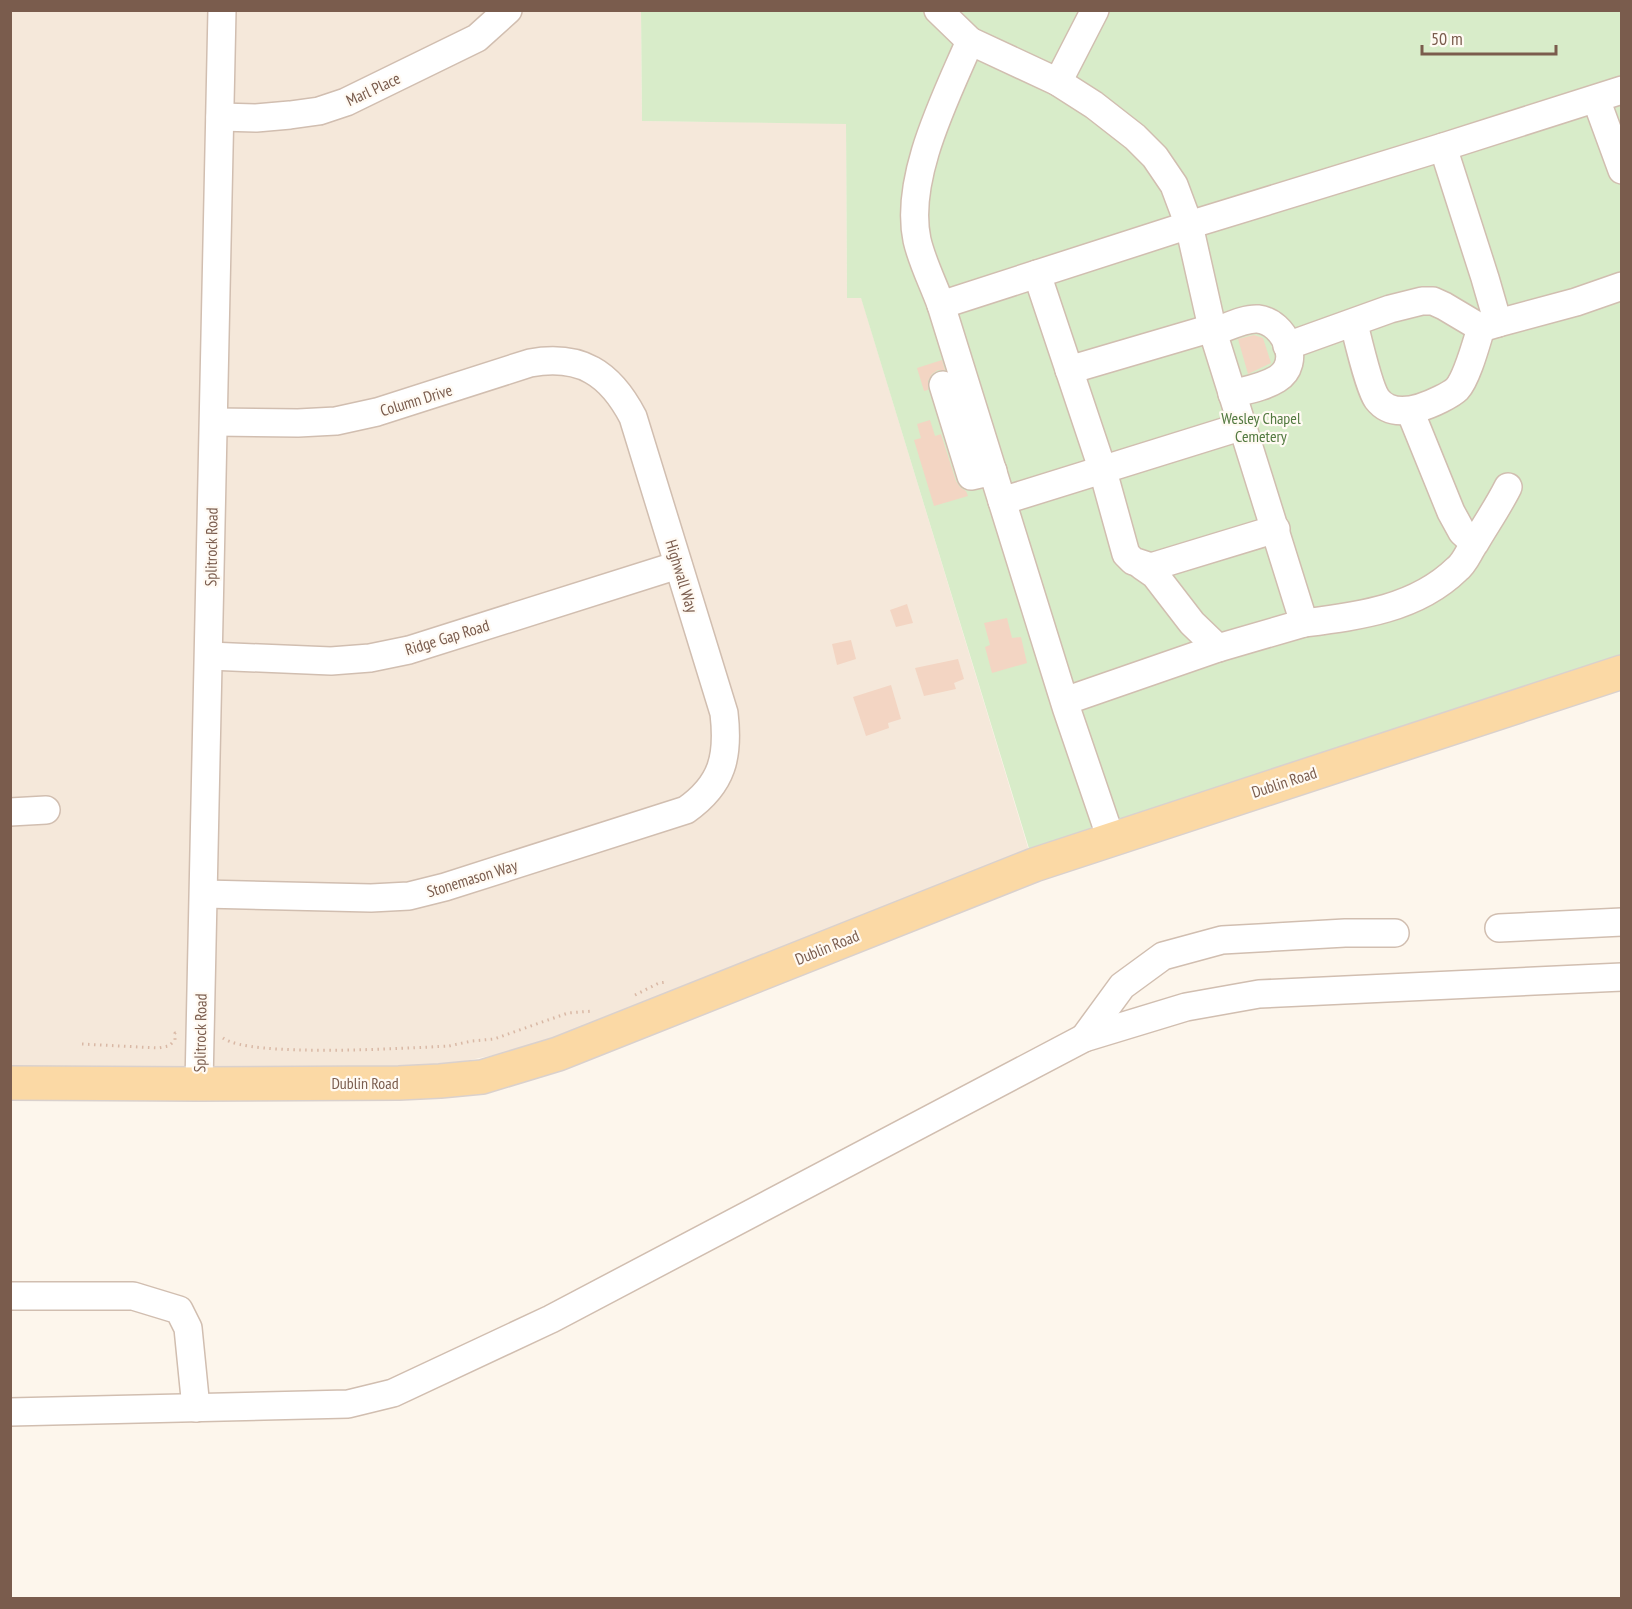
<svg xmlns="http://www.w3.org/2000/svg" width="1632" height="1609" font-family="'PT Sans Narrow',sans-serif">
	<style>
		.residential { fill: #f5e8da }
		.green { fill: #d8ecc9 }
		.building { fill: #f3d5c3 }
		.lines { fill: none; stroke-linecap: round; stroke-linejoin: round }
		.minor-casing { stroke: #d1beb0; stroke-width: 30 }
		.major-casing { stroke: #dad1cd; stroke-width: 36 }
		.path { stroke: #d9b8a5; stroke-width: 3; stroke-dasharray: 1.5 4.5; stroke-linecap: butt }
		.minor { stroke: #fff; stroke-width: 27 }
		.major { stroke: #fbd9a5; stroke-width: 33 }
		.labels { text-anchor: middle; stroke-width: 4.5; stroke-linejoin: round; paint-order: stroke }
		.street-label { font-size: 16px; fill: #7a5c4d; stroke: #fffaf3 }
		.park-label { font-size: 16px; fill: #537a41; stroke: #fffaf3 }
	</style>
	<rect width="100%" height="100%" fill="#fdf6ec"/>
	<!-- residential -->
	<path class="residential" d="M11,11H641L642,121L846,123L847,298L861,297L1030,854L563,1041L431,1068H11Z"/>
	<!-- green -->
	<path class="green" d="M641,11H1621V672L1034,865L861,298H847L846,124L642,121Z"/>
	<!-- building -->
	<g class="building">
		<path d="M1254,335L1263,338L1271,363L1248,374L1238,339Z"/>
		<path d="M942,360L945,370H938L932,374L928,381V390L924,391L917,368Z"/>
		<path d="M930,420L935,436L941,434L956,481L960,487L966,491L968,496L934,506L914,440L921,438L917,424Z"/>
		<path d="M907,604L913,623L896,627L890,610Z"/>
		<path d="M1007,618L1012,638L1021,637L1027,663L992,673L985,647L990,645L984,623Z"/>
		<path d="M851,640L856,659L837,665L832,644Z"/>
		<path d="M958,659L964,679L954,683L956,689L924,696L915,668Z"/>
		<path d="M891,685L901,719L888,723L889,728L866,736L853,697Z"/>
	</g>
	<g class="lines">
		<!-- minor casing -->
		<g class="minor-casing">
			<g id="minor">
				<path d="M938,10L970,41L1058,82L1094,105L1135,137L1155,157L1174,185L1189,225L1213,332L1304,623L1218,648L1065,701"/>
				<path d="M1058,82L1095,10"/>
				<path d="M1596,99L1622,170"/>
				<path d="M220,117L256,118L290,115L319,111L346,102L477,38L508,10"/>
				<path d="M1443,147L1485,278L1498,323L1481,328"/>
				<path d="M1037,274L1103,471L1126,554L1133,561L1151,567L1276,529"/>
				<path d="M941,305C933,283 922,262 917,240C904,178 946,97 970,41"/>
				<path d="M1498,323L1576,302L1622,286"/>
				<path d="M1213,332C1226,328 1244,318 1258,319C1285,322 1303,363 1277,379C1264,387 1247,390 1232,394"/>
				<path d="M1287,346L1390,309L1422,301H1433L1444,306L1481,328C1476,344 1467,378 1457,389C1453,393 1447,396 1441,399C1423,408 1393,420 1377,399C1369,388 1358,340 1354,324"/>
				<path d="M1069,370L1212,328"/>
				<path d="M943,385L971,476L993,471"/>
				<path d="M1410,411L1451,512L1462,532L1474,543"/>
				<path d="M1002,501L1243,426"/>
				<path d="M1142,566L1155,575L1192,623L1218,648"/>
				<path d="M1304,623C1359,616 1416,609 1457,569C1465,563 1469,551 1475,543C1486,524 1498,507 1508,487"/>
				<path d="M209,656L331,661L370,658L409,650L678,565"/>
				<path d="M10,812L46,810"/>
				<path d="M1111,839L1067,710L941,305L1189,225L1443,147L1622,90"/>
				<path d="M204,894L371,898L409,896L445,887L686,810C723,784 729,756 724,713L633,417C610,373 581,354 530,363L377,412L336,421L298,423L214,422"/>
				<path d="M1499,928L1622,922"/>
				<path d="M1084,1038L1122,986L1163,956L1222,940L1345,933H1395"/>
				<path d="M199,1084L222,10"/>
				<path d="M10,1296H133L179,1310L188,1328L196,1408"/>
				<path d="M10,1412L348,1404L393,1393L551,1319L1084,1038L1186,1007L1259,994L1622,977"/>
			</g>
		</g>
		<!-- major casing -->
		<g class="major-casing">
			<path id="major" d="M10,1083L199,1084L399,1083L440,1081L482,1077L558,1054L1034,865L1622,672"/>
		</g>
		<!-- path -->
		<g class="path">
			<path d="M635,995L659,983L667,982"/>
			<path d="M223,1038C250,1058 408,1048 449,1046L472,1041L494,1039L568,1013L593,1011"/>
			<path d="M82,1044L158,1048L169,1046L175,1040V1033H177"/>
		</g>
		<!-- minor -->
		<use href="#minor" class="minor"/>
		<!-- major -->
		<use href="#major" class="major"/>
	</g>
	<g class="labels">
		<!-- street labels -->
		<g class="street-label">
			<text transform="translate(373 89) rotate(-25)" y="6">Marl Place</text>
			<text transform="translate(416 400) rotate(-17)" y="6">Column Drive</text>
			<text transform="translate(211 547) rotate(-89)" y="6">Splitrock Road</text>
			<text transform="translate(682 576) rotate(73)" y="6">Highwall Way</text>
			<text transform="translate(447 637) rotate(-17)" y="6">Ridge Gap Road</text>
			<text transform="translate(1284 782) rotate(-18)" y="6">Dublin Road</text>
			<text transform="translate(472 878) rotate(-17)" y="6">Stonemason Way</text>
			<text transform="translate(827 947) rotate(-22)" y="6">Dublin Road</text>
			<text transform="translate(200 1033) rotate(-89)" y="6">Splitrock Road</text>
			<text x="365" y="1089">Dublin Road</text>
		</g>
		<!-- park labels -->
		<g class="park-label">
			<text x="1261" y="424">Wesley Chapel<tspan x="1261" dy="18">Cemetery</tspan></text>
		</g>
	</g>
	<!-- border -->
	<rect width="1632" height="1609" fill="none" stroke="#7a5c4d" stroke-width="24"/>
	<!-- scale -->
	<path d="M1422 45v9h134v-9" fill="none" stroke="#7a5c4d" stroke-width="3"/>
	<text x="1431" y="45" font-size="18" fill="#7a5c4d" stroke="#fffaf3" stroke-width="4.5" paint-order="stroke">50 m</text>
</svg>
